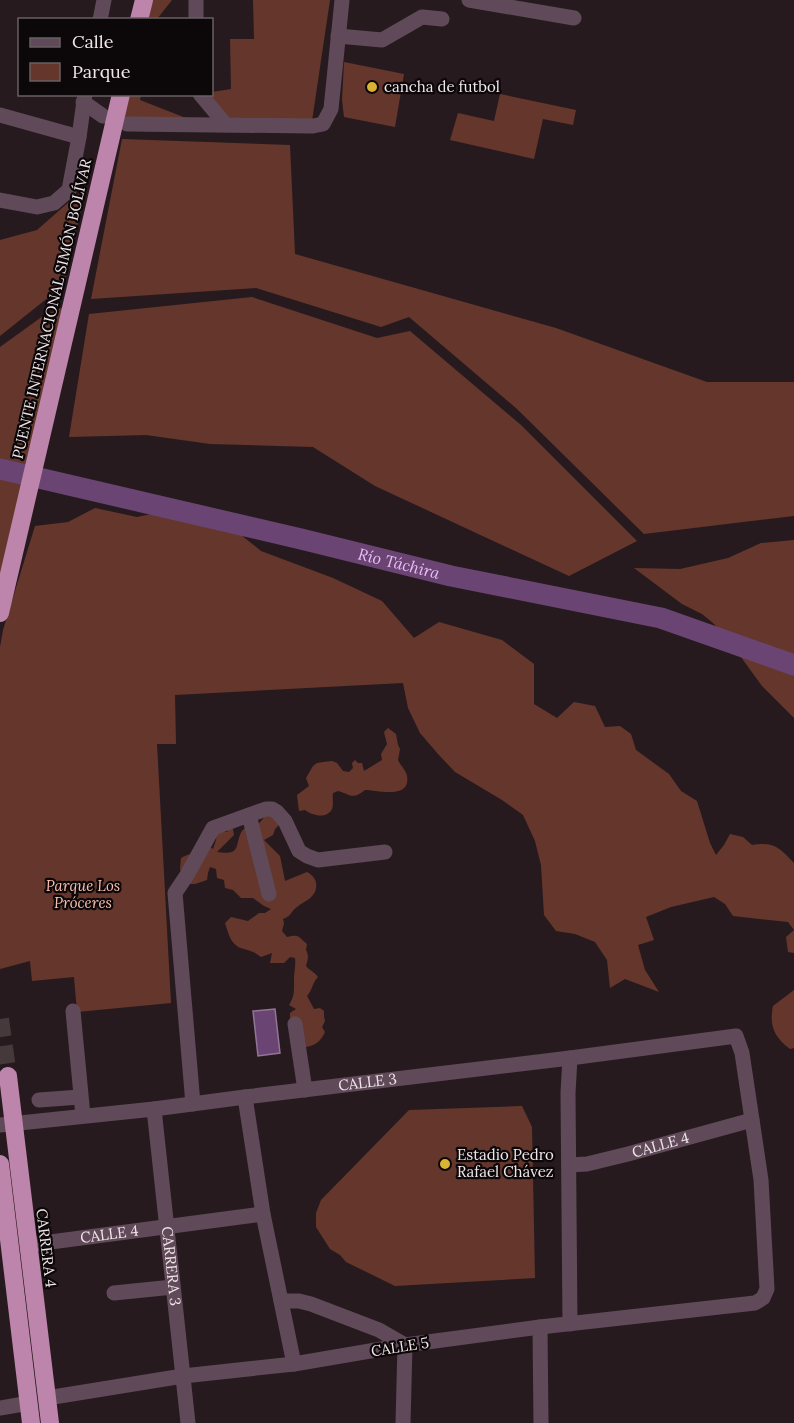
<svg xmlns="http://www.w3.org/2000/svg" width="794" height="1423" font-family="Lora,serif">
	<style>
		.green { fill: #65372c }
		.water { fill: #6a4574; stroke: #927597; stroke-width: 1.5 }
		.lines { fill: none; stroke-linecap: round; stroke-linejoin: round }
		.river { stroke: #6a4574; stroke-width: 21 }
		.highway-tunnel { stroke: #45393c; stroke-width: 18; stroke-dasharray: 18 9; stroke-linecap: butt }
		.minor { stroke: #604a59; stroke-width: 15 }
		.highway { stroke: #bd85ac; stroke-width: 18 }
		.poi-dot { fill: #dab333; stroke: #0c0708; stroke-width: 2 }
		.labels { text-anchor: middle; stroke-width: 4.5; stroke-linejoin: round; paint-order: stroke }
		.poi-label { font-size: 15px; fill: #f0e6e9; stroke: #0c0708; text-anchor: start }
		.street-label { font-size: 15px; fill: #f0e6e9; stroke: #0c0708 }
		.park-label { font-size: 15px; font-style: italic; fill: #f9bfb1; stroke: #0c0708 }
		.water-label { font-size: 16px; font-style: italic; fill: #ebbdf7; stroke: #0c0708 }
	</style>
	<rect width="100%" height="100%" fill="#271a1e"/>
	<!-- green -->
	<g class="green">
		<path d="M153,0H172L157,19L146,20Z"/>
		<path d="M253,0H330L312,121L230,120L205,95L212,94V92L231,89L230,39H254Z"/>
		<path d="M344,62L404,74L395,127L344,117L342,100Z"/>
		<path d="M128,94L141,95L140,100L191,120L124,121Z"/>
		<path d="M500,94L576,110L573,125L543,119L534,159L450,140L458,113L494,121Z"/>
		<path d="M122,139L290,145L295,254L556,328L707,382H794V516L644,534L517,409L409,317L381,327L256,288L91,299Z"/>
		<path d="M86,187L62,295L50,296L0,336V240L37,230Z"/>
		<path d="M252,297L377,338L410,331L521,425L637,541L569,576L375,486L313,447L210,444L146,435L69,437L89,314Z"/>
		<path d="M68,305L0,588V347L43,316Z"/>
		<path d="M184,507L215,514L261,551L333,578L382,601L414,638L439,622L502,640L534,664V704L557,718L574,702L595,706L605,727L620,726L631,734L636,750L669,774L681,791L697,801L710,843L716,855L724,845L730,834L743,837L752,845C774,841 780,848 794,863V953L788,952L786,937L794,930L788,922L733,916L725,904L714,897L671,907L646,917L654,940L638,945L645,970L659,992L625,979L610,988L607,960L595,942L575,934L556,931L544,915L541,865L535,841L523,815L502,800L455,772L438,754L420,733L408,708L403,683L175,695L176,744H157L171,1003L77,1012L74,977L32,981L30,961L0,969V647L3,630L35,526L68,522L95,508L137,517Z"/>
		<path d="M794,540V718L762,686L730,642L713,623L702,614L682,604L634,568L680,569L728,558L761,543Z"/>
		<path d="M388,728L396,734L398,745L400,749L398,760C400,765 406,770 407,776C411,800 377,790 365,790C352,800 352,795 338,791L333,793C332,799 334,804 332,809C327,819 313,816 305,810L299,811L297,795L309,786L306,778L313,766L317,763L323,762L332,761L337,763L343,771L349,772L353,768L352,763L355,760L358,763H362L364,771L382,760L381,754L387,744L384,732Z"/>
		<path d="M268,812L281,823L275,829L273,835L264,840L280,856L285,881L307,872C319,878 319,891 309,899C305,902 300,904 297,907C290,912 292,916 283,919L284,923L282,931L287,937C300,934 298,937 307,944L306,950C309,955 308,960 306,966C310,971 315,972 318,977C312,983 313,989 307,996L314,1009L320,1008L324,1011V1017L325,1021L322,1027L325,1032C321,1041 315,1046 305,1047L290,1020V1013L296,1009L289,1005C295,996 294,989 294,979C294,972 296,965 295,958L290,957L284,963H270L272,953L261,957C255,952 251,951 244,949C231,946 229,935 225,923L231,917L248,921L259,913H265L271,909L264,906L253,898H241L233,890L225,888L224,880L217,878L216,869L210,867L208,873L207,880L195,884H187L180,869L181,858C190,853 200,851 210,847L213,849L216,840L217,831L227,832L230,827L233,829L234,835L217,852C243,856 234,844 242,831C246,825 251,829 255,826C261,823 264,817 268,812Z"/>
		<path d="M794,990V1048L790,1049C774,1037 769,1026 773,1006Z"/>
		<path d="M522,1106L532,1127L535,1278L395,1286L346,1262L340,1255L330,1249L316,1227V1213L321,1200L409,1110Z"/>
	</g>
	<!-- water -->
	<path class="water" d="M275,1009L280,1053L258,1056L253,1011Z"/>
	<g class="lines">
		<!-- river -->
		<path class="river" id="s1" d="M0,469L301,539L451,576L661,618L794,665"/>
		<!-- highway-tunnel -->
		<path class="highway-tunnel" d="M0,1019L8,1076"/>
		<!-- minor -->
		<g class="minor">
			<path d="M469,0L574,18"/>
			<path d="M100,20L104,0"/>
			<path d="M196,20V0"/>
			<path d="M338,36L382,40L422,17L442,19"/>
			<path d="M200,94L226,125"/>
			<path d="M83,102L103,116"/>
			<path d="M0,115L79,137"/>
			<path d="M127,124L313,126L323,124L331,109L342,0"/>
			<path d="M0,200L37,207L54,203L69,190L79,137L85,94"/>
			<path d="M249,815L266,809H272L277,812L285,821L299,851L307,856L318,860L385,852"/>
			<path d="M73,1011L83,1116"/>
			<path d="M295,1024L305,1090"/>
			<path d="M245,1097L263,1214L294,1364"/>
			<path d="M39,1100L80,1097"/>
			<path d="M193,1104L175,893L187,875L213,828L249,815L269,894"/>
			<path id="s2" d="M154,1109L188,1423"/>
			<path id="s3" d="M0,1125L154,1109L245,1097L570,1058L736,1036L742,1053L761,1180L767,1289L763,1298L755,1303L540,1327L405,1345L294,1364L183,1376L47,1398"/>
			<path id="s4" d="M569,1165L587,1164L628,1154L752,1120"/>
			<path id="s5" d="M28,1245L263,1214"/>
			<path d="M114,1293L173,1287"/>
			<path d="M281,1301H299L311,1304L379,1330L405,1345L403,1423"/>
			<path d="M570,1324L568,1093L570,1058"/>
			<path d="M540,1327L541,1423"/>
			<path d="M0,1408L29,1403"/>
		</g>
		<!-- highway -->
		<g class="highway">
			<path d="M139,20L144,0"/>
			<path d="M0,613L121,94"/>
			<path d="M8,1076L50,1423"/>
			<path d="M0,1164L31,1423"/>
		</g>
	</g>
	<!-- markers -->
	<g class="poi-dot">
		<circle cx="372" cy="87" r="6"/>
		<circle cx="445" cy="1164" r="6"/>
	</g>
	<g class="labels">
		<!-- poi labels -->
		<g class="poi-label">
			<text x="384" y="92">cancha de futbol</text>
			<text x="457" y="1160">Estadio Pedro<tspan x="457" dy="17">Rafael Chávez</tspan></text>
		</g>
		<!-- street labels -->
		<g class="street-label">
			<text transform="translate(52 309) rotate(-77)" y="5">PUENTE INTERNACIONAL SIMÓN BOLÍVAR</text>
			<text dy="5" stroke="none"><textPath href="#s3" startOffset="370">CALLE 3</textPath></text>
			<text dy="5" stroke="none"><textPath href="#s4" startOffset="94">CALLE 4</textPath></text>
			<text dy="5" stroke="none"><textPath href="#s5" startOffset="82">CALLE 4</textPath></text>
			<text transform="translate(46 1248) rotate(83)" y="5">CARRERA 4</text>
			<text dy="5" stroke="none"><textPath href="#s2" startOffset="158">CARRERA 3</textPath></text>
			<text transform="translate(400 1347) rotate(-9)" y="5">CALLE 5</text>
		</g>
		<!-- park labels -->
		<g class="park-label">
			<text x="83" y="891">Parque Los<tspan x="83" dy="17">Próceres</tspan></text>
		</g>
		<!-- water labels -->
		<g class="water-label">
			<text dy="6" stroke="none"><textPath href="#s1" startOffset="410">Río Táchira</textPath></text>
		</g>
	</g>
	<!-- legend -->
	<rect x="18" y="18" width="195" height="78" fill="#0c0708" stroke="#676062" stroke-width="1.5"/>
	<rect x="30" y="38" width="30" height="9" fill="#604a59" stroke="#676062" stroke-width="1.5"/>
	<text x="72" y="48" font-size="18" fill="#f0e6e9">Calle</text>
	<rect x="30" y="63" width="30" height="18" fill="#65372c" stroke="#676062" stroke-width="1.5"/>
	<text x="72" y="78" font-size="18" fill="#f0e6e9">Parque</text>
</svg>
